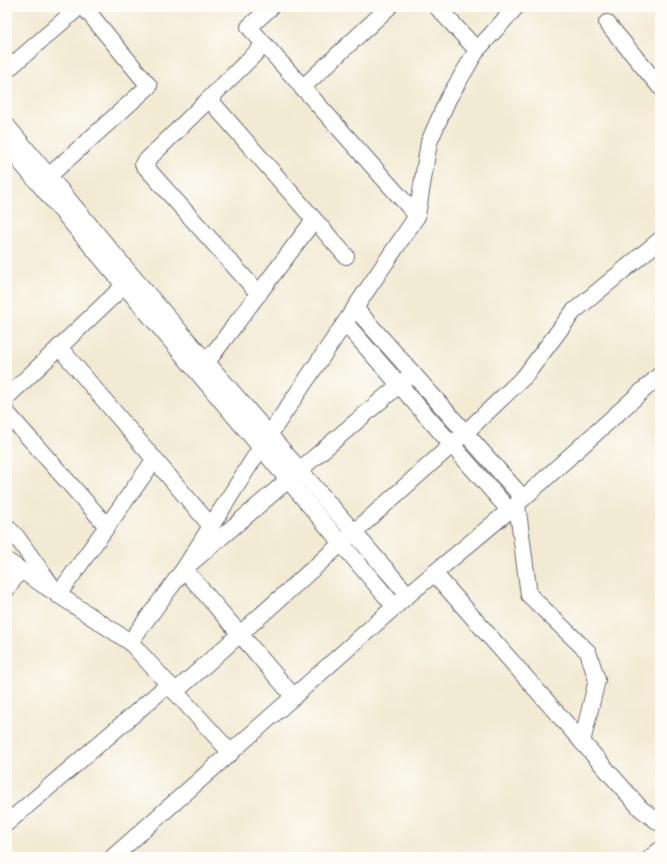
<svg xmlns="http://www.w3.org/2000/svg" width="667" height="864" font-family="'Architects Daughter',sans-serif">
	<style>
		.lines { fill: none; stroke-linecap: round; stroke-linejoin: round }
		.street-casing { stroke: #6b6870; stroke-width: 18 }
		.street { stroke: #fff; stroke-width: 16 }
	</style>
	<rect width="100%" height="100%" fill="#fdfcf7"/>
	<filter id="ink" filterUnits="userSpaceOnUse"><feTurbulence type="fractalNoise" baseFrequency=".025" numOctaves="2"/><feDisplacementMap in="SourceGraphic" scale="8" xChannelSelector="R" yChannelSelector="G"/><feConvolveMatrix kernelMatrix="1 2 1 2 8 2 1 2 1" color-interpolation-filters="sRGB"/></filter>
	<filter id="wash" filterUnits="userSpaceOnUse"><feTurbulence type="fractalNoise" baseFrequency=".012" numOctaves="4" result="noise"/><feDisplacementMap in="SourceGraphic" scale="16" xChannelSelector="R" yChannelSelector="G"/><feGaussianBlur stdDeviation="0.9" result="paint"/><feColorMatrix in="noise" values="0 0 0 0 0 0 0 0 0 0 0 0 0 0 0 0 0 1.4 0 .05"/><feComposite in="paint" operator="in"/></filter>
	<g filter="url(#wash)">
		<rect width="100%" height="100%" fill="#f3ead3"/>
	</g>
	<g filter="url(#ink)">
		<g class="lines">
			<!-- street casing -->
			<g class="street-casing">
				<g id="street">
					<path d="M437,7L477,50"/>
					<path d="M607,23L660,87"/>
					<path d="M264,45L209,99L346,256"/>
					<path d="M7,70L79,7"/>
					<path d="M302,88L389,7"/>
					<path d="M209,99L143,164L259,294"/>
					<path d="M7,126L133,277L408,595"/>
					<path d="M7,146L395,607"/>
					<path d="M41,183L149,86L84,7"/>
					<path d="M417,216L429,142L448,99L477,50L516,7"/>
					<path d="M355,308L523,498"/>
					<path d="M345,323L509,510"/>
					<path d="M59,347L211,526"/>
					<path d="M200,369L207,362L314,220"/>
					<path d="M7,397L132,278"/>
					<path d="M7,413L107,526"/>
					<path d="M517,504L529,595L588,652L597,680L582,742"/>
					<path d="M7,527L16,536L58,595L155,459"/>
					<path d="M7,561L130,642L231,753"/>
					<path d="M434,573L641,809L660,823"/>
					<path d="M7,589L20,570"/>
					<path d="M130,642L184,569L261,447L417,216L249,27L271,7"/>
					<path d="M175,692L465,433L525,376L573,312L660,240"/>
					<path d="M294,697L184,569L413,373"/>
					<path d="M7,823L169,684"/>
					<path d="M113,857L408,595L517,504L660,375"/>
					<path d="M651,857L660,850"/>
				</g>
			</g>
			<!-- street -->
			<use href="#street" class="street"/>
		</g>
	</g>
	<!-- margin -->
	<rect width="667" height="864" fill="none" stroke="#fdfcf7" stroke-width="24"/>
</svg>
